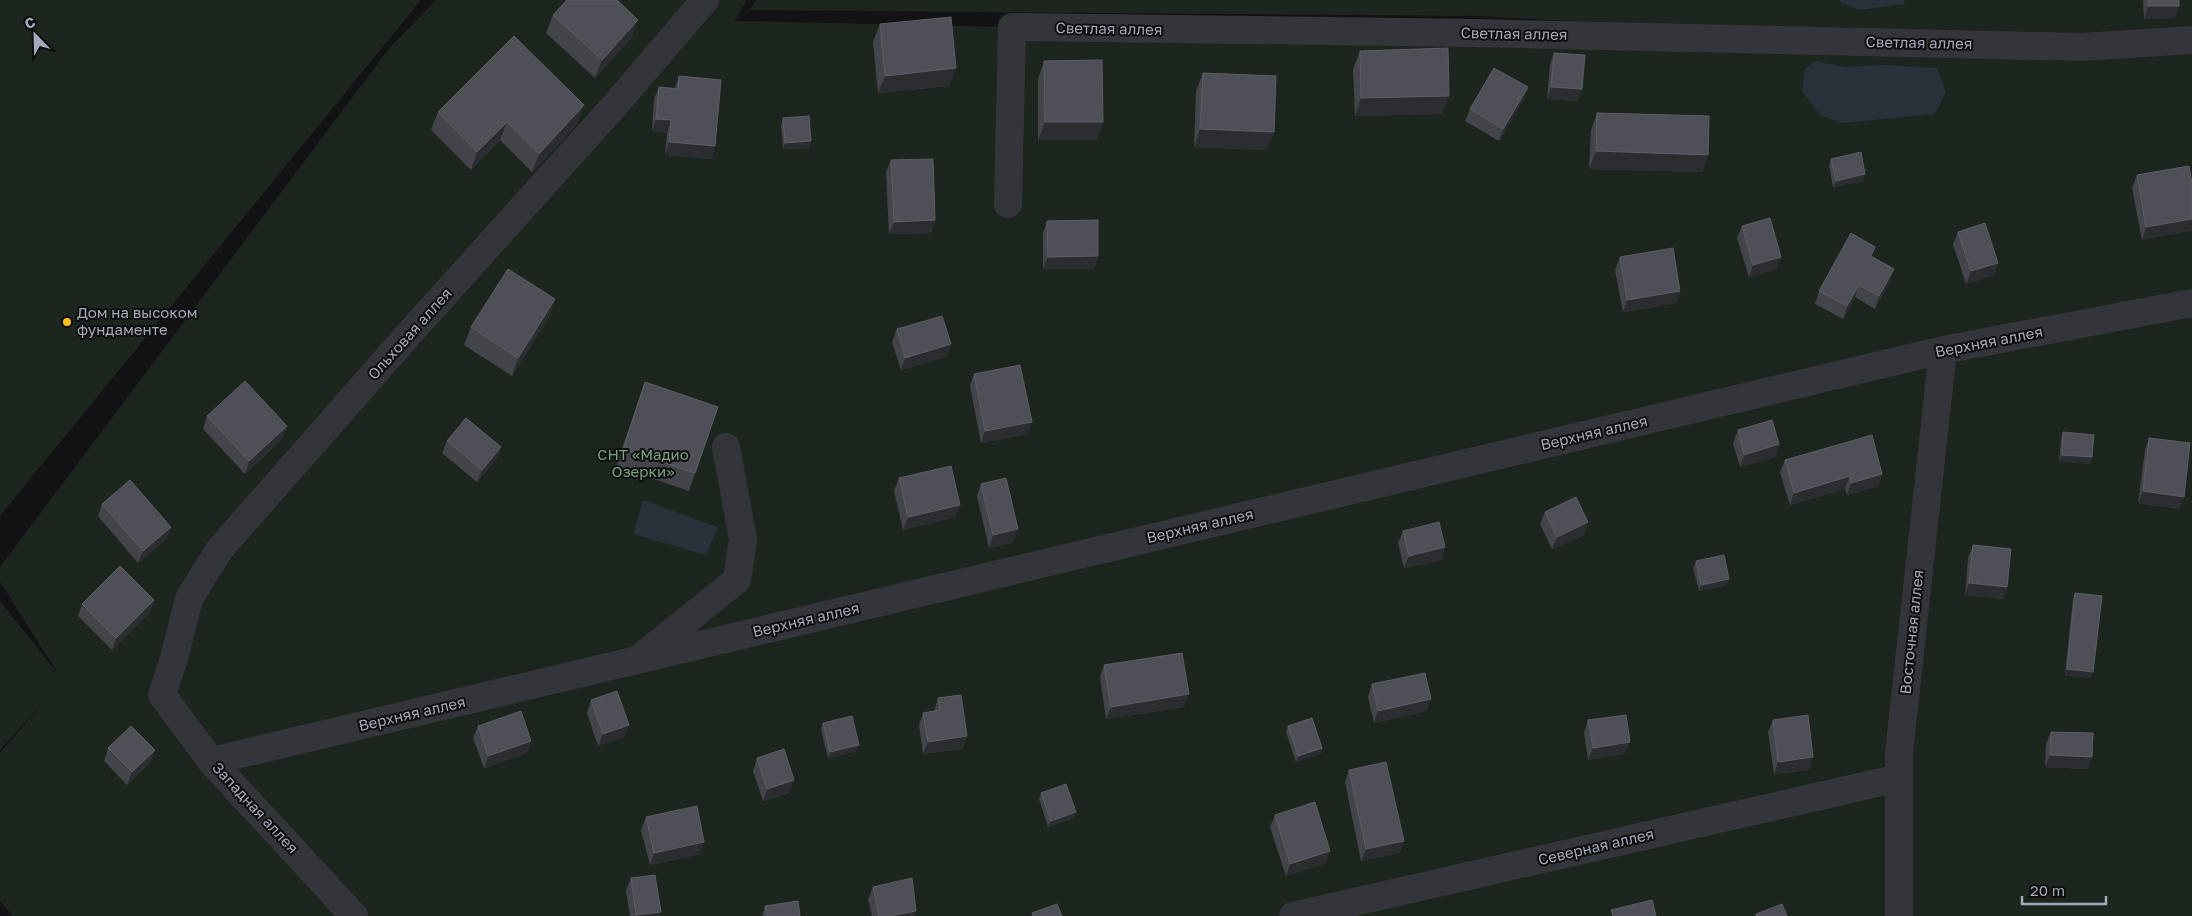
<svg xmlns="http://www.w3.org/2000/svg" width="2192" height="916" font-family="'Golos Text',sans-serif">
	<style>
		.green { fill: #1d251f }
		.water { fill: #29313a }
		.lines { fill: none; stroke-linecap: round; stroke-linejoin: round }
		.minor { stroke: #34353a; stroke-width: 28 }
		.wall { fill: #44454b }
		.shaded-wall { fill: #2c2d31 }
		.building { fill: #4f5057; stroke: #5c5e66 }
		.poi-dot { fill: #ffc022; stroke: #0e0e10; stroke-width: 2 }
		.labels { text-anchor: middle; stroke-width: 4; stroke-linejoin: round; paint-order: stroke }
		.street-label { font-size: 15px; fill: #a4a9b7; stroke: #0e0e10 }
		.poi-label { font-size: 15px; fill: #a4a9b7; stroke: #0e0e10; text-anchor: start }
		.park-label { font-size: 15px; fill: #79a37e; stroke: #0e0e10 }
	</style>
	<rect width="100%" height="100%" fill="#131315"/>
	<!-- green -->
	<g class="green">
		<path d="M0,0H421L0,516Z"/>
		<path d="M436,0H747L735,21L2066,50L1480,16L750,10L756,0H2192V916H13L0,901V753L41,705L0,750V601L59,675L0,582V567L391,46Z"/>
	</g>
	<!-- water -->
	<g class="water">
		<path d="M1840,0H1905L1904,4L1859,10L1842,3Z"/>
		<path d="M1815,61L1845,67L1882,65L1937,68L1946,92L1935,114L1843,123L1820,115L1802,91L1805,69Z"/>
		<path d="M643,500L718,527L706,555L633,534Z"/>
	</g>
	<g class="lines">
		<!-- minor -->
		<g class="minor">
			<path d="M1008,204L1012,27L1475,33L2082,47L2192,40"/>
			<path d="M642,656L737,580L743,540L726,447"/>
			<path d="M211,761L1943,350L2192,303"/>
			<path d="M354,916L211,761L162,695L174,658L189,599L219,550L408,335L616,104L705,0"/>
			<path d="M1293,916L1899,778"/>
			<path d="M1899,916V753L1943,350"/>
		</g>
	</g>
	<!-- wall -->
	<g class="wall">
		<path d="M2143,0H2179V6L2174,18L2144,19Z"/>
		<path d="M553,15L632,37L595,78L546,33Z"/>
		<path d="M880,24L949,86L878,93L873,42Z"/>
		<path d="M1360,51L1442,114L1355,116L1353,69Z"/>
		<path d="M1554,53L1578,101L1547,99L1550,65Z"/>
		<path d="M1044,61L1103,122L1096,140H1038V79Z"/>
		<path d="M1203,73L1267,150L1194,147L1196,91Z"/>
		<path d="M679,76L715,146L711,159L665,155L667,133L652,131L654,99L659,87L675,88Z"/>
		<path d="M1528,87L1523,100L1499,141L1465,121L1470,109Z"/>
		<path d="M438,112L578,123L532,172L500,140L471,170L431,130Z"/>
		<path d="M1597,113L1708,155L1702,172L1589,169L1591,130Z"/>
		<path d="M783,118L811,141L809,148L783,149L781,125Z"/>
		<path d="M1831,159L1863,181L1833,187L1829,165Z"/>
		<path d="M891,160L935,220L931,233L889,234L886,172Z"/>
		<path d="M2189,166L2142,240L2132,188L2137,175Z"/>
		<path d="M1047,221L1098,256L1094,269H1043V233Z"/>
		<path d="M1742,226L1781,257L1776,269L1749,277L1737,238Z"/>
		<path d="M1958,232L1998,263L1994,275L1966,284L1953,244Z"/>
		<path d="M1620,257L1680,291L1676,303L1623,312L1615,270Z"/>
		<path d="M1872,257L1890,281L1875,309L1855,297L1843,319L1815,304L1819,291Z"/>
		<path d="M555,299L549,317L512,376L464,345L471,327Z"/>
		<path d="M897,329L951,344L946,357L901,370L892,342Z"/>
		<path d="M974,374L1032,422L1027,434L981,443L970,386Z"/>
		<path d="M645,382L718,407L689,491L616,466Z"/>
		<path d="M207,416L287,426L282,439L245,474L203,429Z"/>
		<path d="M1738,430L1779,444L1775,457L1740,467L1733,443Z"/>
		<path d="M2063,432L2092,457L2090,464L2059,461L2061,439Z"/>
		<path d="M2149,438L2184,497L2179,509L2138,503L2145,450Z"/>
		<path d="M447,441L501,447L496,459L477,482L442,453Z"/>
		<path d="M1785,460L1882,474L1878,486L1847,495L1845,489L1790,505L1780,472Z"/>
		<path d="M899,478L956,517L903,530L894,491Z"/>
		<path d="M981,484L1013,542L989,548L977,496Z"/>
		<path d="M102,504L171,527L166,539L138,563L98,516Z"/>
		<path d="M1545,512L1588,522L1584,535L1552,549L1540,524Z"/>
		<path d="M1403,531L1445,547L1441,560L1404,568L1398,543Z"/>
		<path d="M1973,545L2007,587L2003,599L1965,595L1968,558Z"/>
		<path d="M1696,561L1729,579L1726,585L1699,591L1693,568Z"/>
		<path d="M2075,593L2090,678L2065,675L2073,599Z"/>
		<path d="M154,600L150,612L112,650L78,616L82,604Z"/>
		<path d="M1104,665L1184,707L1106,719L1100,677Z"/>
		<path d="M1372,684L1431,699L1426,711L1374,723L1368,697Z"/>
		<path d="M938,698L967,736L962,749L923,754L919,725L923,713L934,711Z"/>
		<path d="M591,700L629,725L624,737L598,746L587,713Z"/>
		<path d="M1588,720L1625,754L1588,760L1584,733Z"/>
		<path d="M1773,720L1809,770L1774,774L1768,732Z"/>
		<path d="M823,723L857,751L828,758L821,729Z"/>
		<path d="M478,726L531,741L527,753L484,768L473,738Z"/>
		<path d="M1288,726L1322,748L1320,754L1296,762L1286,732Z"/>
		<path d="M2051,732L2092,757L2088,769L2045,767L2046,744Z"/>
		<path d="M108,748L155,750L150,762L127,785L104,761Z"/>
		<path d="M757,758L790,793L763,801L753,771Z"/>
		<path d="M1349,770L1404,841L1399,853L1361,861L1345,782Z"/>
		<path d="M1041,793L1073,819L1048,827L1039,799Z"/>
		<path d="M1275,815L1326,863L1286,876L1270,827Z"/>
		<path d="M646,817L700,854L650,865L641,830Z"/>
		<path d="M631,878L659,916H630L626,891Z"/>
		<path d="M873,887L916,911L914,916H872L868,899Z"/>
		<path d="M765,906L767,916H762Z"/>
	</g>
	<!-- shaded-wall -->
	<g class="shaded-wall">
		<path d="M2148,6H2179L2174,18L2144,19Z"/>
		<path d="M638,20L632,37L595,78L602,60Z"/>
		<path d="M956,68L949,86L878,93L885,76Z"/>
		<path d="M1528,87L1523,100L1499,141L1503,129Z"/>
		<path d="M1551,87L1582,89L1578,101L1547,99Z"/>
		<path d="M1449,96L1442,114L1355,116L1361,98Z"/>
		<path d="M584,105L578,123L532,172L539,154Z"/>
		<path d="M656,119L671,120L667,133L652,131Z"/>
		<path d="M507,122L500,140L471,170L477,152Z"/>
		<path d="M1045,122H1103L1096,140H1038Z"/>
		<path d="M1200,129L1274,132L1267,150L1194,147Z"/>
		<path d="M811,141L809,148L783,149L785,143Z"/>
		<path d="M669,142L715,146L711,159L665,155Z"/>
		<path d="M1596,151L1708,155L1702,172L1589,169Z"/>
		<path d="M1865,174L1863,181L1833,187L1836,181Z"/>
		<path d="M2192,219V231L2142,240L2146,227Z"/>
		<path d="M935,220L931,233L889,234L894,222Z"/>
		<path d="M1098,256L1094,269H1043L1048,257Z"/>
		<path d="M1781,257L1776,269L1749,277L1753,265Z"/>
		<path d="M1998,263L1994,275L1966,284L1971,271Z"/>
		<path d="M1894,269L1890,281L1875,309L1879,296Z"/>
		<path d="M1859,285L1855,297L1843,319L1847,306Z"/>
		<path d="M1680,291L1676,303L1623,312L1627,300Z"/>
		<path d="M555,299L549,317L512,376L518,358Z"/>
		<path d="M951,344L946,357L901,370L905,358Z"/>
		<path d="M1032,422L1027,434L981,443L985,431Z"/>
		<path d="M287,426L282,439L245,474L249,461Z"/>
		<path d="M1779,444L1775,457L1740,467L1744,455Z"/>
		<path d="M501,447L496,459L477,482L482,470Z"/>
		<path d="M2062,455L2092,457L2090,464L2059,461Z"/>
		<path d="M1882,474L1878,486L1847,495L1851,483Z"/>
		<path d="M1850,476L1845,489L1790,505L1794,493Z"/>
		<path d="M2143,491L2184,497L2179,509L2138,503Z"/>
		<path d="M960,505L956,517L903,530L908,517Z"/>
		<path d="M1588,522L1584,535L1552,549L1557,537Z"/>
		<path d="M171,527L166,539L138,563L143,551Z"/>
		<path d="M1018,529L1013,542L989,548L993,535Z"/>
		<path d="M1445,547L1441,560L1404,568L1409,556Z"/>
		<path d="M1729,579L1726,585L1699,591L1701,585Z"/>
		<path d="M1969,583L2007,587L2003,599L1965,595Z"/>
		<path d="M154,600L150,612L112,650L116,638Z"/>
		<path d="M2067,669L2093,672L2090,678L2065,675Z"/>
		<path d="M1189,694L1184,707L1106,719L1111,707Z"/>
		<path d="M1431,699L1426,711L1374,723L1378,711Z"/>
		<path d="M629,725L624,737L598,746L603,734Z"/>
		<path d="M967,736L962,749L923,754L928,742Z"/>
		<path d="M531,741L527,753L484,768L488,756Z"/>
		<path d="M1630,742L1625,754L1588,760L1593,748Z"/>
		<path d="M859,745L857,751L828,758L830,752Z"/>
		<path d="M1322,748L1320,754L1296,762L1298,756Z"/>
		<path d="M155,750L150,762L127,785L132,772Z"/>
		<path d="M2050,755L2092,757L2088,769L2045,767Z"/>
		<path d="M1813,757L1809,770L1774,774L1778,762Z"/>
		<path d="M794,780L790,793L763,801L767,789Z"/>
		<path d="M1076,812L1073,819L1048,827L1051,821Z"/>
		<path d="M1404,841L1399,853L1361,861L1366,849Z"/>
		<path d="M704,842L700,854L650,865L654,853Z"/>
		<path d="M1330,851L1326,863L1286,876L1290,864Z"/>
		<path d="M916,911L914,916H890Z"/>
		<path d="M661,912L659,916H636V915Z"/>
	</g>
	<!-- building -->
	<g class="building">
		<path d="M567,0H617L638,20L602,60L553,15Z"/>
		<rect x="2148" y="0" width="31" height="6"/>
		<path d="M951,17L956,68L885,76L880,24Z"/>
		<path d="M514,36L584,105L539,154L507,122L477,152L438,112Z"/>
		<path d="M1448,48L1449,96L1361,98L1360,51Z"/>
		<path d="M1554,53L1585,55L1582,89L1551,87Z"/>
		<path d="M1102,60L1103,122H1045L1044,61Z"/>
		<path d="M1494,68L1528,87L1503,129L1470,109Z"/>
		<path d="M1203,73L1276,76L1274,132L1200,129Z"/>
		<path d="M679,76L721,80L715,146L669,142L671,120L656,119L659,87L678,89Z"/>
		<path d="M1597,113L1709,116L1708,155L1596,151Z"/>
		<path d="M809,116L811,141L785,143L783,118Z"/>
		<path d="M1861,152L1865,174L1836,181L1831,159Z"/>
		<path d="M933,159L935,220L894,222L891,160Z"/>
		<path d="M2189,166L2192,184V219L2146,227L2137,175Z"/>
		<path d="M1770,218L1781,257L1753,265L1742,226Z"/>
		<path d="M1098,220V256L1048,257L1047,221Z"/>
		<path d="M1985,223L1998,263L1971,271L1958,232Z"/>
		<path d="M1851,233L1875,247L1871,256L1894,269L1879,296L1859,285L1847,306L1819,291Z"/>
		<path d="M1673,248L1680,291L1627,300L1620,257Z"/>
		<path d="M508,269L555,299L518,358L471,327Z"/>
		<path d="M942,316L951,344L905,358L897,329Z"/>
		<path d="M1020,365L1032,422L985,431L974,374Z"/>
		<path d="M245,381L287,426L249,461L207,416Z"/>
		<path d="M645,382L718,407L695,473L623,449Z"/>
		<path d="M466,418L501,447L482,470L447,441Z"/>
		<path d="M1772,420L1779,444L1744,455L1738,430Z"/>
		<path d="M2063,432L2094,435L2092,457L2062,455Z"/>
		<path d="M1872,435L1882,474L1851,483L1850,476L1794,493L1785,460Z"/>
		<path d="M2149,438L2190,443L2184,497L2143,491Z"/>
		<path d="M951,466L960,505L908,517L899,478Z"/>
		<path d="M1006,478L1018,529L993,535L981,484Z"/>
		<path d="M130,480L171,527L143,551L102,504Z"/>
		<path d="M1576,497L1588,522L1557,537L1545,512Z"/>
		<path d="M1439,522L1445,547L1409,556L1403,531Z"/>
		<path d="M1973,545L2011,549L2007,587L1969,583Z"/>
		<path d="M1724,555L1729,579L1701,585L1696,561Z"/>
		<path d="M120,566L154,600L116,638L82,604Z"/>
		<path d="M2075,593L2102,596L2093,672L2067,669Z"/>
		<path d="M1182,653L1189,694L1111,707L1104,665Z"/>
		<path d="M1425,673L1431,699L1378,711L1372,684Z"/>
		<path d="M617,691L629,725L603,734L591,700Z"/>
		<path d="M961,695L967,736L928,742L923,713L940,710L938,698Z"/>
		<path d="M521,711L531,741L488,756L478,726Z"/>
		<path d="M1626,715L1630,742L1593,748L1588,720Z"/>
		<path d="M1808,715L1813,757L1778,762L1773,720Z"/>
		<path d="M852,716L859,745L830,752L823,723Z"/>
		<path d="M1312,718L1322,748L1298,756L1288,726Z"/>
		<path d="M131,726L155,750L132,772L108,748Z"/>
		<path d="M2051,732L2093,733L2092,757L2050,755Z"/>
		<path d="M784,749L794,780L767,789L757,758Z"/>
		<path d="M1386,762L1404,841L1366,849L1349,770Z"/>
		<path d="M1066,784L1076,812L1051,821L1041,793Z"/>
		<path d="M1315,802L1330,851L1290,864L1275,815Z"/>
		<path d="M697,806L704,842L654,853L646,817Z"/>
		<path d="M655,875L661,912L636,915L631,878Z"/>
		<path d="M912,878L916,911L890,916H879L873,887Z"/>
		<path d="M1652,900L1656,916H1613L1611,910Z"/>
		<path d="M798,901L800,916H767L765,906Z"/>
		<path d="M1057,904L1062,916H1033L1032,913Z"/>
		<path d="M1782,904L1787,916H1756V914Z"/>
	</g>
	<!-- markers -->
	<circle class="poi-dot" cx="67" cy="322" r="5"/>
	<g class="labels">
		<!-- street labels -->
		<g class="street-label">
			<text transform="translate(1109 29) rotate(1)" y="5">Светлая аллея</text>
			<text transform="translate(1514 34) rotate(1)" y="5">Светлая аллея</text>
			<text transform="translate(1919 43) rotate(1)" y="5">Светлая аллея</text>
			<text transform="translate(410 334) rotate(-48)" y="5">Ольховая аллея</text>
			<text transform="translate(1989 342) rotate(-11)" y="5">Верхняя аллея</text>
			<text transform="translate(1594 433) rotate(-13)" y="5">Верхняя аллея</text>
			<text transform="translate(1200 526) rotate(-13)" y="5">Верхняя аллея</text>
			<text transform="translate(806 620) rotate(-13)" y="5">Верхняя аллея</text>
			<text transform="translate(1912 632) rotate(-84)" y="5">Восточная аллея</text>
			<text transform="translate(412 714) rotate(-13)" y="5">Верхняя аллея</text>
			<text transform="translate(255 808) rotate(47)" y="5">Западная аллея</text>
			<text transform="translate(1596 847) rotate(-13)" y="5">Северная аллея</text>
		</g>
		<!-- poi labels -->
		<g class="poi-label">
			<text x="77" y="318">Дом на высоком<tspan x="77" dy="17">фундаменте</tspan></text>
		</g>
		<!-- park labels -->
		<g class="park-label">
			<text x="643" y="460">СНТ «Мадио<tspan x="643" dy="17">Озерки»</tspan></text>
		</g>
	</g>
	<!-- north arrow -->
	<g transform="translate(35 35) rotate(337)" stroke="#0e0e10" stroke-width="4" paint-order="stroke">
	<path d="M0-4L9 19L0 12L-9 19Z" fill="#a4a9b7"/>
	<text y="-8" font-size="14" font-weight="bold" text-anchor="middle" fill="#a4a9b7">С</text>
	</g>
	<!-- scale -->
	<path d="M2022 896v8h84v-8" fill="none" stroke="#a4a9b7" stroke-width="2.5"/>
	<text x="2030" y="896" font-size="15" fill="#a4a9b7" stroke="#0e0e10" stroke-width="4" paint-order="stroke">20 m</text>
</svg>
